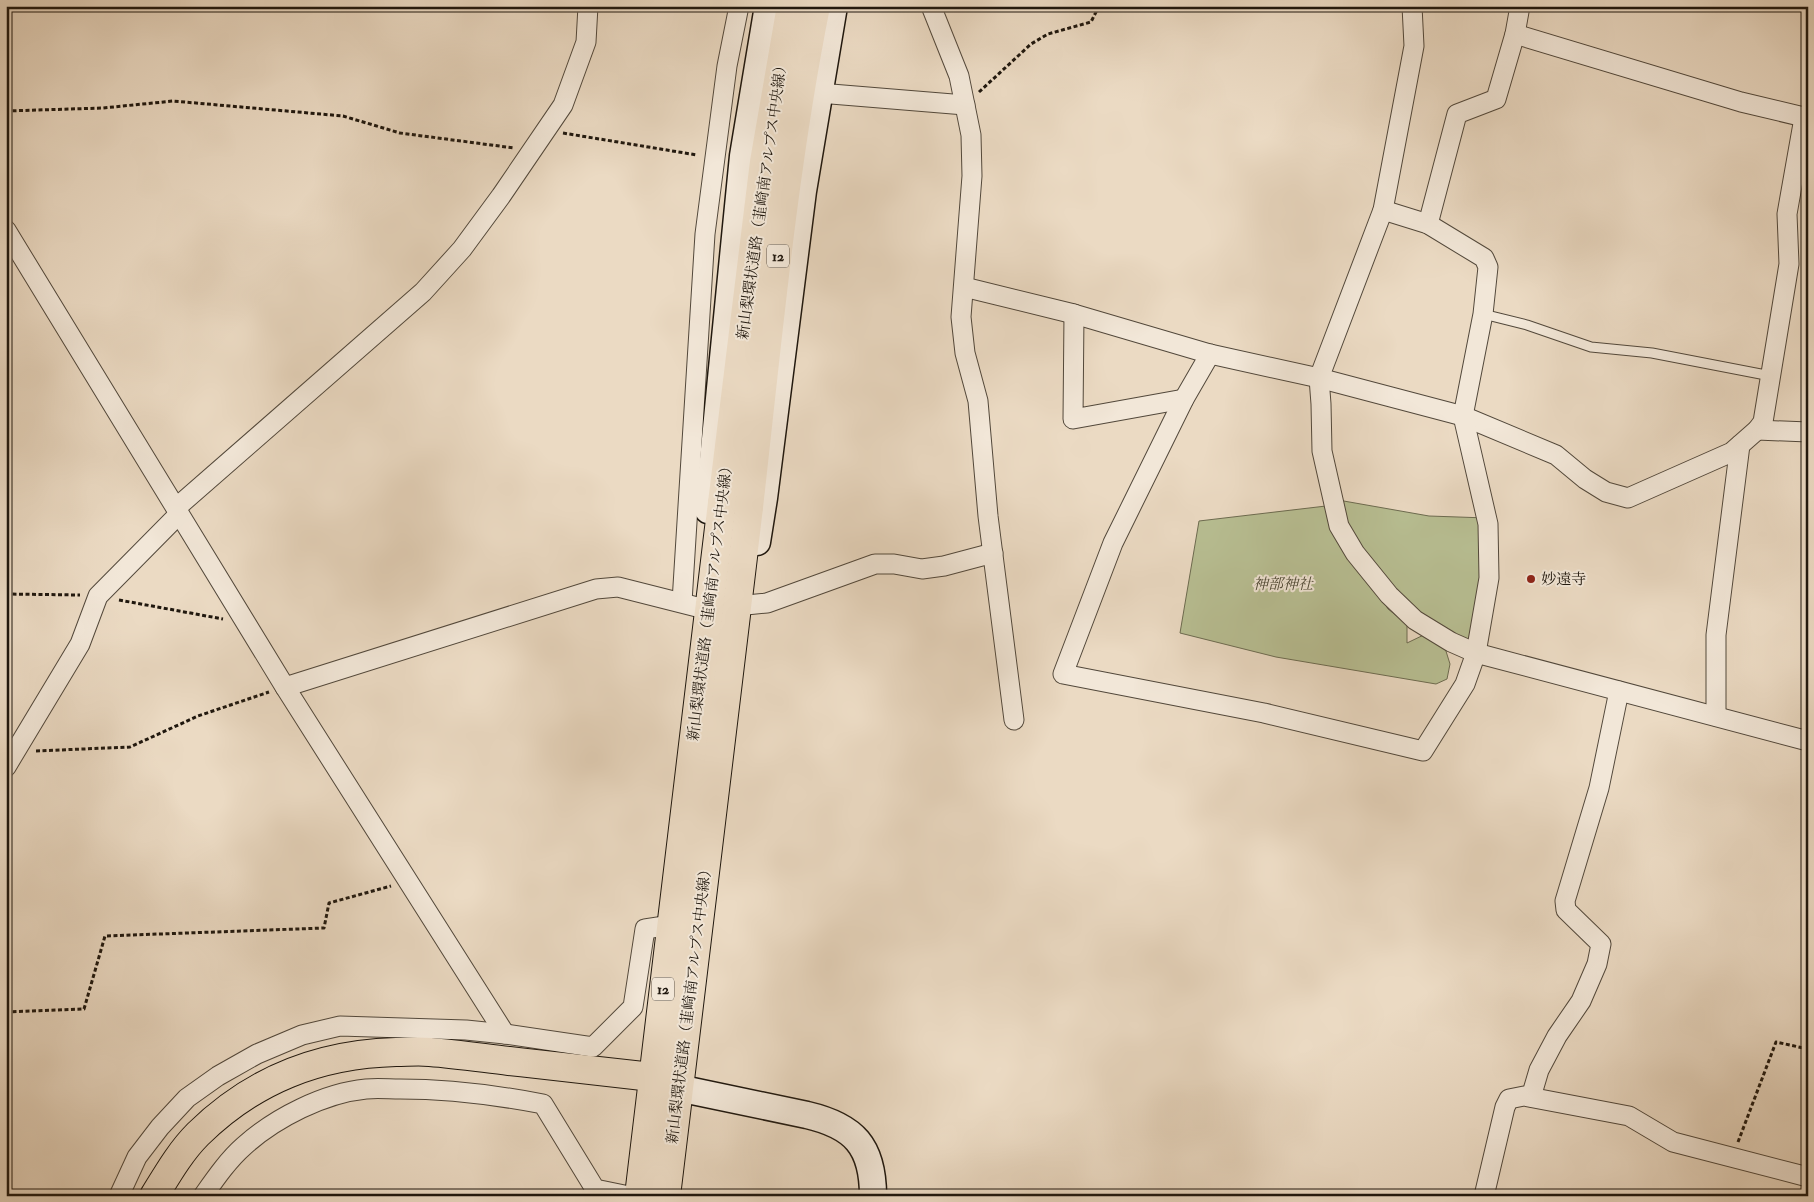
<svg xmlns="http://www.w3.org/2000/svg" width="1814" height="1202" font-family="'IM FELL Double Pica','Noto Serif JP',serif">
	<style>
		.green { fill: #b8bf93; stroke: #6c6b50 }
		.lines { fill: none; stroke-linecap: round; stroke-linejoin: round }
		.lane-casing { stroke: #52483b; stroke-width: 11 }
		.street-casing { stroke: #52483b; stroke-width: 21 }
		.secondary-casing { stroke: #1f170e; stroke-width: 29 }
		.primary-casing { stroke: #1f170e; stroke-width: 30 }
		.highway-casing { stroke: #1f170e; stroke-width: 30 }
		.path { stroke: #1f170e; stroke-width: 3; stroke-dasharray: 4 2.5; stroke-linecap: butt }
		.lane { stroke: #f2e7d8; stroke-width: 9 }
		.street { stroke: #f2e7d8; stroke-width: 19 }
		.secondary { stroke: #f2e7d8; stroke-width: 26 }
		.primary { stroke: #ebdac3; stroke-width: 28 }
		.highway { stroke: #ebdac3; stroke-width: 28 }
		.poi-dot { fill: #8f2418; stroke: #f2e7d8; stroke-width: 2 }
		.labels { text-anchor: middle; stroke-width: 4; stroke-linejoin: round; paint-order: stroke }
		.shield { fill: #f2e7d8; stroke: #5e554b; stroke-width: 1 }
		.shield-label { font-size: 14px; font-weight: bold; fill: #1f170e }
		.street-label { font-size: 15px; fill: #1f170e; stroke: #f2e7d8 }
		.poi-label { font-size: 15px; fill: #1f170e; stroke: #f2e7d8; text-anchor: start }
		.park-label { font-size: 15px; font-style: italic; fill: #4d4936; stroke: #f2e7d8 }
	</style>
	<rect width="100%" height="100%" fill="#ebdac3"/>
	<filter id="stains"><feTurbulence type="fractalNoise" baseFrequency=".004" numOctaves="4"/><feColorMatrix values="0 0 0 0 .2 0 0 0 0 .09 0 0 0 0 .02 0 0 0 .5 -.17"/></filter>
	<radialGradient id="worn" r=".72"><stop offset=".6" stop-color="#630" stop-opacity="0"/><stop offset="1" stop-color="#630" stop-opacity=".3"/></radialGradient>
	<!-- green -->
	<path class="green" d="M1338,500L1429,516L1487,518L1476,653L1445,648L1450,664L1447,679L1436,684L1276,657L1180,633L1199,521L1326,506L1388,609L1407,624V643L1432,631L1355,553Z"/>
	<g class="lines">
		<!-- lane casing -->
		<g class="lane-casing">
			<g id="lane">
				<path d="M1804,118L1808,104"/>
				<path d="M1483,314L1527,325L1591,347L1652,353L1771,376"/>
			</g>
		</g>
		<!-- street casing -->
		<g class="street-casing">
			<g id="street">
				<path d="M931,6L959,76L971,135L972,176L961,317L965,353L978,401L988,516L1014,720"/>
				<path d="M1412,6L1414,46L1383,210L1319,378L1321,404L1322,451L1339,526L1355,553L1389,595L1415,620L1451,642L1476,653L1808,741"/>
				<path d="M1515,34L1741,102L1808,118"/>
				<path d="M819,93L965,105"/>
				<path d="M1428,224L1457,114L1496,99L1515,34L1520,6"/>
				<path d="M6,230L285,687L505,1034"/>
				<path d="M964,287L1074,314L1210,354L1319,378L1463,416L1556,455L1585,479L1606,492L1628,498L1732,452L1757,430L1763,422L1789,264L1787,214L1804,118"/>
				<path d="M1074,314L1073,419L1184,399"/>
				<path d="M1210,354L1184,399L1113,543L1063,674L1264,713L1423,751L1465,684L1476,653L1489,578L1488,524L1463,416L1483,314L1488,267L1484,258L1428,224L1383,210"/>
				<path d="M1757,430L1808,432"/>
				<path d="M176,508L423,292L462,249L501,196L563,105L586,42L588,6"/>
				<path d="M682,602L705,234L727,66L739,6"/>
				<path d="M746,605L767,603L875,564H894L922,569L944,566L993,553"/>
				<path d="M285,687L596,589L618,587L701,608"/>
				<path d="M1716,716V635L1740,445"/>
				<path d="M6,767L80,644L98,596L179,514"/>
				<path d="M1531,1097L1539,1070L1557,1036L1581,1001L1597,964L1601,944L1566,910L1565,901L1599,788L1619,691"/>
				<path d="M119,1196L137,1157L160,1127L187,1098L218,1076L257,1054L302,1035L340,1026L466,1030L505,1034L593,1047L633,1007L645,929L671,925"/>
				<path d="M203,1196C215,1179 228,1160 244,1146C275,1118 324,1093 366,1089C377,1088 389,1089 400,1089C448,1089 496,1095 543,1104L595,1189L629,1196"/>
				<path d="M1484,1196L1505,1107L1509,1099L1524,1096L1629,1116L1673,1142L1808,1177"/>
			</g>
		</g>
		<!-- secondary casing -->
		<g class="secondary-casing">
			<g id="secondary">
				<path d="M708,510L743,156L768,6"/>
				<path d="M757,542L764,498L803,191L834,6"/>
				<path d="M678,1088L807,1115C854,1126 873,1146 873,1196"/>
			</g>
		</g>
		<!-- primary casing -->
		<g class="primary-casing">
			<g id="primary">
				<path d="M639,1196L722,503"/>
				<path d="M666,1196L749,507"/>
			</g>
		</g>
		<!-- highway casing -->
		<g class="highway-casing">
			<g id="highway">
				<path d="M722,503L764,162L791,6"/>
				<path d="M749,507C768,340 783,171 816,6"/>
				<path d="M154,1196C167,1175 180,1152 198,1134C253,1080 318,1054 396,1052C407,1052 419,1051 430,1052C456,1054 483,1058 509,1061C557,1066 605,1072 652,1077L678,1088"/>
			</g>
		</g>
		<!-- path -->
		<g class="path">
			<path d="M979,92L1031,44L1048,34L1091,22L1099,6"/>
			<path d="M6,111L103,108L173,101L343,116L400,133L514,148"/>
			<path d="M563,133L697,155"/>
			<path d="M6,594L80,595"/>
			<path d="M119,600L223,619"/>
			<path d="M36,751L130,747L198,716L269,692"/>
			<path d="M6,1012L84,1009L105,936L324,928L329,903L391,886"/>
			<path d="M1738,1142L1776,1042L1808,1049"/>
		</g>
		<!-- lane -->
		<use href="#lane" class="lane"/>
		<!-- street -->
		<use href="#street" class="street"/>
		<!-- secondary -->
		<use href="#secondary" class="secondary"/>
		<!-- primary -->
		<use href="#primary" class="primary"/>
		<!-- highway -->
		<use href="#highway" class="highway"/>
	</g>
	<!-- markers -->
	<circle class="poi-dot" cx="1531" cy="579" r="5"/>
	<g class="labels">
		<!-- shield labels -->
		<g class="shield">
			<rect x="767" y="244.5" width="22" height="23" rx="4"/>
			<rect x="652" y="977.5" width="22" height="23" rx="4"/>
		</g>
		<g class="shield-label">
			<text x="778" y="261">12</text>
			<text x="663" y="994">12</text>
		</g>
		<!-- street labels -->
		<g class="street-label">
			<text transform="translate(762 199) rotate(-82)" y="5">新山梨環状道路（韮崎南アルプス中央線）</text>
			<text transform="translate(710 600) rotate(-83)" y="5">新山梨環状道路（韮崎南アルプス中央線）</text>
			<text transform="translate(689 1003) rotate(-83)" y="5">新山梨環状道路（韮崎南アルプス中央線）</text>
		</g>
		<!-- poi labels -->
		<g class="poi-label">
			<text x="1541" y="584">妙遠寺</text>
		</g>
		<!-- park labels -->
		<g class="park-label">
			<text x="1283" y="589">神部神社</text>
		</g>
	</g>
	<!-- margin -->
	<rect width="1814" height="1202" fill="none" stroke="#ebdac3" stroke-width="25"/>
	<rect x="8" y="8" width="1799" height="1187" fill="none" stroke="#1f170e" stroke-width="2.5"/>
	<rect x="12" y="12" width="1789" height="1177" fill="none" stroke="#1f170e"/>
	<rect width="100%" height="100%" filter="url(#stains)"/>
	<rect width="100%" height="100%" fill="url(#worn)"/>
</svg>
